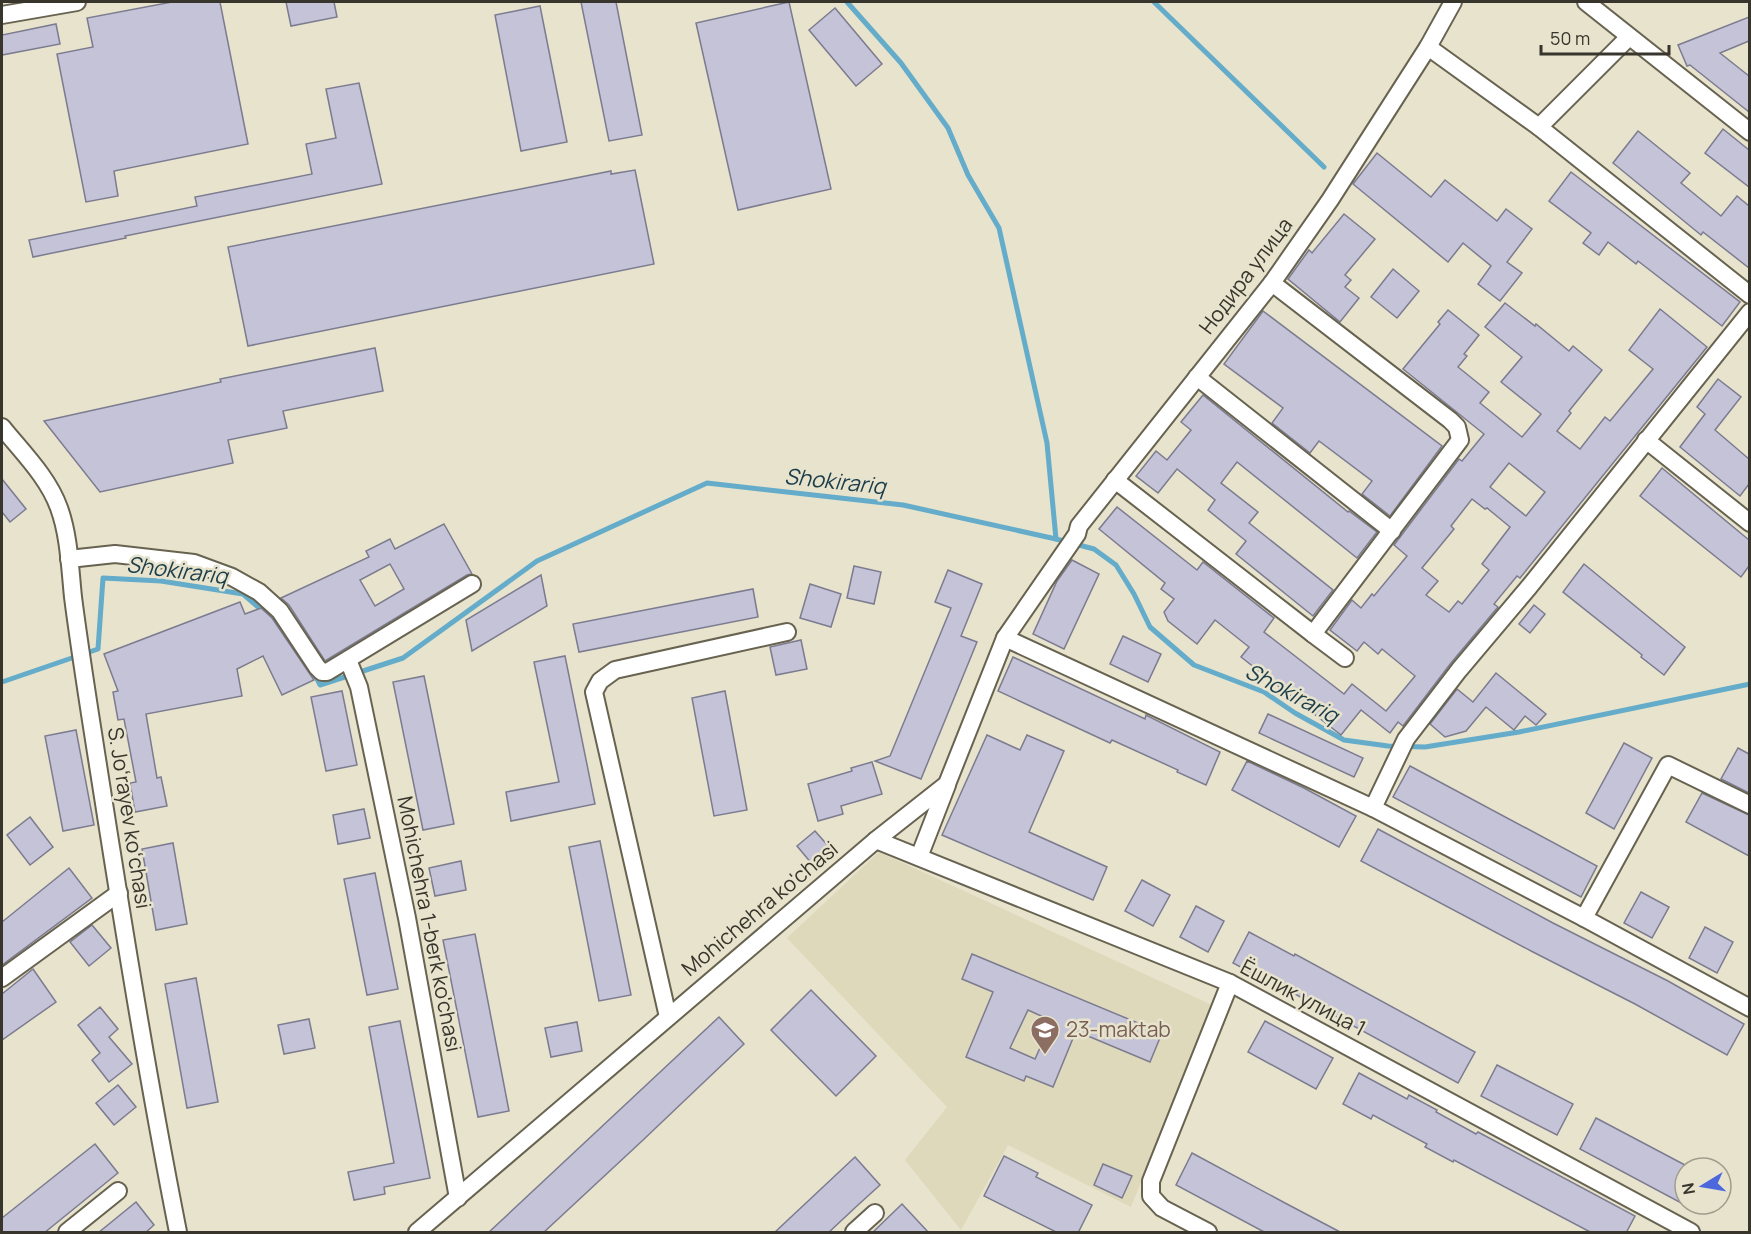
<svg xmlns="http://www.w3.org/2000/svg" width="1751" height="1234" font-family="Manrope,sans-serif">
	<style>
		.built { fill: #ded9bb }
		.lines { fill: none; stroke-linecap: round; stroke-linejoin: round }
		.stream { stroke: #64acc9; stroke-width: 5 }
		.building { fill: #c4c3d8; stroke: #7c7b8f; stroke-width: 1.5; fill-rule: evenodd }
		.street-casing { stroke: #676350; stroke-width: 20 }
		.street { stroke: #fff; stroke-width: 16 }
		.labels { text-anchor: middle; stroke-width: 5; stroke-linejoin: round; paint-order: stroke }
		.street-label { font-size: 21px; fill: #37352c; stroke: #e7e3cd }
		.education-label { font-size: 21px; fill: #785e54; stroke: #e7e3cd; text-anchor: start }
		.water-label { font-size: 22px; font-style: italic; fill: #1b3d4a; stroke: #e7e3cd }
	</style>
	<rect width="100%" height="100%" fill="#e7e3cd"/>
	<!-- built -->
	<path class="built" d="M879,852L1212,1005L1131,1207L1008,1145L961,1230L905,1160L947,1107L787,938Z"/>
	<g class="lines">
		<!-- stream -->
		<g class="stream">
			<path d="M847,2L901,63L948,128L968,175L999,228L1047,443L1056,539"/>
			<path d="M1154,2L1324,167"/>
			<path d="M272,620L287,633"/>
			<path d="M314,673L320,685L403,658L537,561L707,483L903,505L1056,539L1094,549L1116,565L1134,594L1150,627L1194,665L1264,692L1295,713L1344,740L1388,746L1425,747L1519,732L1750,684"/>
			<path d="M2,682L98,649L103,578L161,581L243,594L265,613"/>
		</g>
	</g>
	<!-- building -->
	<g class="building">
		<path d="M172,2H220L248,144L114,171L118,196L86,202L57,54L93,47L87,18Z"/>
		<path d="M286,2H334L337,17L291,26Z"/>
		<path d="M581,2H616L642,135L609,141Z"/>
		<path d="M789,2L831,189L738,210L696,23Z"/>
		<path d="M540,6L567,142L521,151L495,15Z"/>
		<path d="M835,8L882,64L856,86L809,30Z"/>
		<path d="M1749,17V41L1720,53L1749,76V112L1690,65L1687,66L1678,45Z"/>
		<path d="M56,24L60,44L2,55V35Z"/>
		<path d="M359,83L382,184L125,236L126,238L33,257L29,240L197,206L195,197L312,174L306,144L336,138L326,89Z"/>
		<path d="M1723,129L1749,150V187L1705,153Z"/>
		<path d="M1638,131L1690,173L1681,183L1721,216L1737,196L1749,206V268L1703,232L1701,235L1613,163Z"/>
		<path d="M1377,153L1431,197L1445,180L1497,221L1506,209L1532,229L1507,262L1522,273L1500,301L1478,284L1491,266L1463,243L1448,262L1353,184Z"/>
		<path d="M635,170L654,264L248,346L228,247L611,171V174Z"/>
		<path d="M1571,172L1740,302L1722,326L1638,261L1636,264L1608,242L1599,255L1583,243L1591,233L1549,201Z"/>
		<path d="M1344,214L1375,239L1345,275L1351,280L1345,287L1359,298L1340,322L1288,279L1309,250L1312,253Z"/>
		<path d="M1393,269L1419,291L1397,318L1371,297Z"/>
		<path d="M1505,303L1535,326L1536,324L1569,351L1573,346L1602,370L1569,411L1571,413L1557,431L1580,449L1605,417L1610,421L1653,369L1629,350L1660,309L1707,347L1520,578L1517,576L1494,604L1498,607L1451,663L1403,726L1398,722L1390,733L1361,710L1341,735L1241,657L1249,647L1215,620L1197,644L1168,621L1164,612L1174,599L1161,589L1165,583L1099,529L1117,507L1197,570L1203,562L1274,618L1264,632L1344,694L1352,684L1386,711L1415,676L1382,649L1378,654L1364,642L1357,651L1330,630L1352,600L1361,608L1372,594L1374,596L1407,556L1394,545L1459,459L1462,461L1484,434L1403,369L1440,324L1438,322L1448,310L1479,335L1464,354L1467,356L1458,367L1489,392L1480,403L1522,437L1541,414L1501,382L1522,357L1485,327ZM1509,463L1545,492L1526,516L1490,487ZM1472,499L1485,509L1487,508L1510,527L1482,564L1489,570L1462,604L1458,601L1449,612L1426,595L1438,581L1422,568L1454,529L1451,526Z"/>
		<path d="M1263,311L1442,446L1390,516L1362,494L1372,481L1319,441L1310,453L1272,423L1283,408L1224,364Z"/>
		<path d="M375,348L383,391L283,411L287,428L228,440L233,463L100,492L44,421L221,382L220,379Z"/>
		<path d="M1718,379L1741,397L1715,430L1749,459V484L1740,496L1680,447L1705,414L1697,407Z"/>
		<path d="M1203,395L1348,512L1349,511L1377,532L1357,558L1237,462L1221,483L1258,512L1249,523L1333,590L1313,616L1236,554L1246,541L1208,510L1215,500L1177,469L1158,493L1136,476L1156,451L1167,460L1191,430L1181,422Z"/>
		<path d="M1662,468L1749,540V566L1741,577L1640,496Z"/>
		<path d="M2,479L26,509L10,522L2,512Z"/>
		<path d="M444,524L472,574L467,575L325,661L289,605L281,598L369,557L366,551L390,539L395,549ZM390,564L404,589L375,606L360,580Z"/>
		<path d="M1072,560L1099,574L1064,649L1033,634L1057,581Z"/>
		<path d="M1584,564L1685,647L1664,675L1641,657L1642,655L1563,592Z"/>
		<path d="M854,566L881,572L874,604L847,598Z"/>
		<path d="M948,570L982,584L961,636L977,642L921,779L875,761L890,756L951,608L935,602Z"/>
		<path d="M541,575L547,606L472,651L466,620Z"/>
		<path d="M810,584L841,594L831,627L800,618Z"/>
		<path d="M753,589L758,617L579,652L573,624Z"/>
		<path d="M240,602L245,614L261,608L272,618L314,680L282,695L263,656L237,669L242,696L146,714L157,778L161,777L167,806L135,812L130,783L136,782L124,719L118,720L113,692L118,691L104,654Z"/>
		<path d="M1534,605L1545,614L1530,633L1519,624Z"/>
		<path d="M1123,636L1161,654L1148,682L1110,664Z"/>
		<path d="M801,640L807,669L776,675L770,647Z"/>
		<path d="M565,656L595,804L511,821L506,792L559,782L534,662Z"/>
		<path d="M1013,657L1145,719L1146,715L1220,752L1206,785L1177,772L1178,770L1112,740L1110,743L998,691Z"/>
		<path d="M1496,673L1546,714L1536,725L1525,716L1514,730L1486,707L1466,731L1445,737L1430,724L1457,689L1473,702Z"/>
		<path d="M424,676L454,824L423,830L393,682Z"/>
		<path d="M342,691L357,765L326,771L311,697Z"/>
		<path d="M725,691L747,810L714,816L692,698Z"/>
		<path d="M1268,714L1363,758L1354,777L1259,733Z"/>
		<path d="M76,730L94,825L63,831L45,736Z"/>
		<path d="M987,735L1020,750L1027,735L1064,751L1029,832L1107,867L1093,900L942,835Z"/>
		<path d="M1624,743L1652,758L1614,829L1586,813Z"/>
		<path d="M1738,748L1749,754V793L1721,779Z"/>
		<path d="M1247,761L1304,788L1356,816L1339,847L1232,790Z"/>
		<path d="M872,762L882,794L841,806L843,814L818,821L808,784L852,771L851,768Z"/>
		<path d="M1410,766L1597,866L1581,897L1393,797Z"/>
		<path d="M1702,793L1749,815V856L1686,822Z"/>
		<path d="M364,809L370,838L338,844L333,815Z"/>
		<path d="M30,817L53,847L30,865L7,835Z"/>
		<path d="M1378,829L1553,923L1668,981L1744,1024L1727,1055L1635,1004L1533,952L1361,861Z"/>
		<path d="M815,831L830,848L812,864L797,846Z"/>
		<path d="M600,841L631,995L599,1001L569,847Z"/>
		<path d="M173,843L187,924L156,930L142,849Z"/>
		<path d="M461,861L466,890L435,896L429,868Z"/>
		<path d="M69,868L92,898L2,965V922Z"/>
		<path d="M375,873L398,989L367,995L344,879Z"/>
		<path d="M1142,880L1170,895L1153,926L1125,911Z"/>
		<path d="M1641,892L1669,907L1652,938L1624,923Z"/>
		<path d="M1196,906L1224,921L1208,952L1180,937Z"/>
		<path d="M92,925L111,948L89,966L70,942Z"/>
		<path d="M1705,927L1733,942L1717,973L1689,958Z"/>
		<path d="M1249,932L1294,956L1295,954L1475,1052L1458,1083L1262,976L1261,978L1233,963Z"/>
		<path d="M475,934L509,1111L478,1117L443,940Z"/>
		<path d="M972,954L1162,1033L1150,1062L1076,1031L1053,1087L1026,1076L1024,1081L966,1057L993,992L962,979ZM1028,1010L1052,1021L1035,1059L1010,1048Z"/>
		<path d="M33,969L56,1002L2,1040V994Z"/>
		<path d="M196,978L218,1102L187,1108L165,984Z"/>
		<path d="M811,990L876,1056L836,1096L771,1030Z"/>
		<path d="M100,1007L118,1029L109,1037L132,1064L109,1082L92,1060L100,1053L78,1025Z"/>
		<path d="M719,1017L744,1044L642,1141L543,1233H488Z"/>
		<path d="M309,1019L315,1048L284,1054L278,1025Z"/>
		<path d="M400,1021L430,1178L384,1187L385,1194L354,1200L348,1172L394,1163L369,1027Z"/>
		<path d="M1265,1021L1333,1058L1316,1089L1248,1052Z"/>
		<path d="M577,1022L582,1051L551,1057L545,1028Z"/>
		<path d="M1497,1065L1573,1104L1557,1135L1481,1096Z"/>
		<path d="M1359,1073L1407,1099L1409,1095L1437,1110L1436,1112L1476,1134L1478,1132L1635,1216L1626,1233H1592L1454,1160L1453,1162L1425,1147L1427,1144L1373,1115L1371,1119L1343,1104Z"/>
		<path d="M118,1085L136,1107L114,1125L96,1103Z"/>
		<path d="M1596,1118L1685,1165V1205L1580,1149Z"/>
		<path d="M95,1144L118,1173L44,1233H2V1218Z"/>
		<path d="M1192,1153L1285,1203L1342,1233H1266L1176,1185Z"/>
		<path d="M1004,1156L1038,1173L1036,1177L1092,1205L1078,1233H1058L984,1196Z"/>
		<path d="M855,1157L880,1185L858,1205L828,1233H774Z"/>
		<path d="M1103,1164L1132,1176L1122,1198L1094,1185Z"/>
		<path d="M136,1202L154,1225L145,1233H98Z"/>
		<path d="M902,1204L929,1233H872Z"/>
	</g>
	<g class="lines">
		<!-- street casing -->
		<g class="street-casing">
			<g id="street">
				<path d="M1586,2L1750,132"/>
				<path d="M2,15L77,2"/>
				<path d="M1428,47L1539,127L1750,295"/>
				<path d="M1539,127L1629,37"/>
				<path d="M1197,377L1392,531"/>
				<path d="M2,427C22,452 48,477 59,508C69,535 70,568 73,597C78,636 84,675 90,714C117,887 144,1060 178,1232"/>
				<path d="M1646,440L1750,523"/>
				<path d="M1115,480L1313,634L1460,440L1457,427L1450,420L1272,283"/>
				<path d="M69,559L115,554L194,563L232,577L259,592L280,611L317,667L322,672H327L472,584"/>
				<path d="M1313,634L1345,658"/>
				<path d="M1005,638L1373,808L1584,918L1750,1008"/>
				<path d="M348,660L359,687L407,918L458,1198"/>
				<path d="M1373,808L1406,739L1459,670L1529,587L1750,312"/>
				<path d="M876,840L1230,983L1691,1232"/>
				<path d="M919,857L947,785"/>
				<path d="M1584,918L1668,765L1750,805"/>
				<path d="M2,978L119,893"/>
				<path d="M668,1017L594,692L600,681L615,670L787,632"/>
				<path d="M67,1232L118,1191"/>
				<path d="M417,1232L876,840L947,784L1005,638L1077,534L1079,526L1272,283L1330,200L1428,47L1453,2"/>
				<path d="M854,1232L875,1213"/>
				<path d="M1208,1232L1162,1208L1151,1196V1181L1230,983"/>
			</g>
		</g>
		<!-- street -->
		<use href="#street" class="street"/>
	</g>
	<!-- icons -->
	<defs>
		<g id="school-pin" transform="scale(1.5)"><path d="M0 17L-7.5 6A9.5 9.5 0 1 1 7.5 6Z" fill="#8d6e63" stroke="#e7e3cd"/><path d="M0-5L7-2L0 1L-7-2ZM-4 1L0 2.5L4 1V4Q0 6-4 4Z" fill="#fff"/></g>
	</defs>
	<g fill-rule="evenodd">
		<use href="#school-pin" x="1045" y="1030"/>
	</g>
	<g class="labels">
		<!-- street labels -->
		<g class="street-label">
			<text transform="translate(1246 276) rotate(-53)" y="7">Нодира улица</text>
			<text transform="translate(129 818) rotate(81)" y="7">S. Joʻrayev koʻchasi</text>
			<text transform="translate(760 909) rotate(-40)" y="7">Mohichehra ko'chasi</text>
			<text transform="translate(429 924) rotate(79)" y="7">Mohichehra 1-berk ko'chasi</text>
			<text transform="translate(1303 998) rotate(28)" y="7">Ёшлик улица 1</text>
		</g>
		<!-- education labels -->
		<g class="education-label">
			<text x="1066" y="1037">23-maktab</text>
		</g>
		<!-- water labels -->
		<g class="water-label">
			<text transform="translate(835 481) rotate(6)" y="8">Shokirariq</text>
			<text transform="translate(177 570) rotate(7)" y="8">Shokirariq</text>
			<text transform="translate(1292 693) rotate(28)" y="8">Shokirariq</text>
		</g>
	</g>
	<!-- border -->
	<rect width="1751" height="1234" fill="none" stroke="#37352c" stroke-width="6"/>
	<!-- north arrow -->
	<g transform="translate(1703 1186) rotate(259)"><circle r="28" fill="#e7e3cd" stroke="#a19d8d" stroke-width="1.5"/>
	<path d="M0-4.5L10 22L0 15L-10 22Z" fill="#4c68dc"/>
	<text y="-9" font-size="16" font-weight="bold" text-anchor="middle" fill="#37352c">N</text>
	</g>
	<!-- scale -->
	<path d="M1541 45v9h128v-9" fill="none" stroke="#37352c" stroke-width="3"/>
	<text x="1550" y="45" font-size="18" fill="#37352c" stroke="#e7e3cd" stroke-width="4.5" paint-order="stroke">50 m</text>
</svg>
